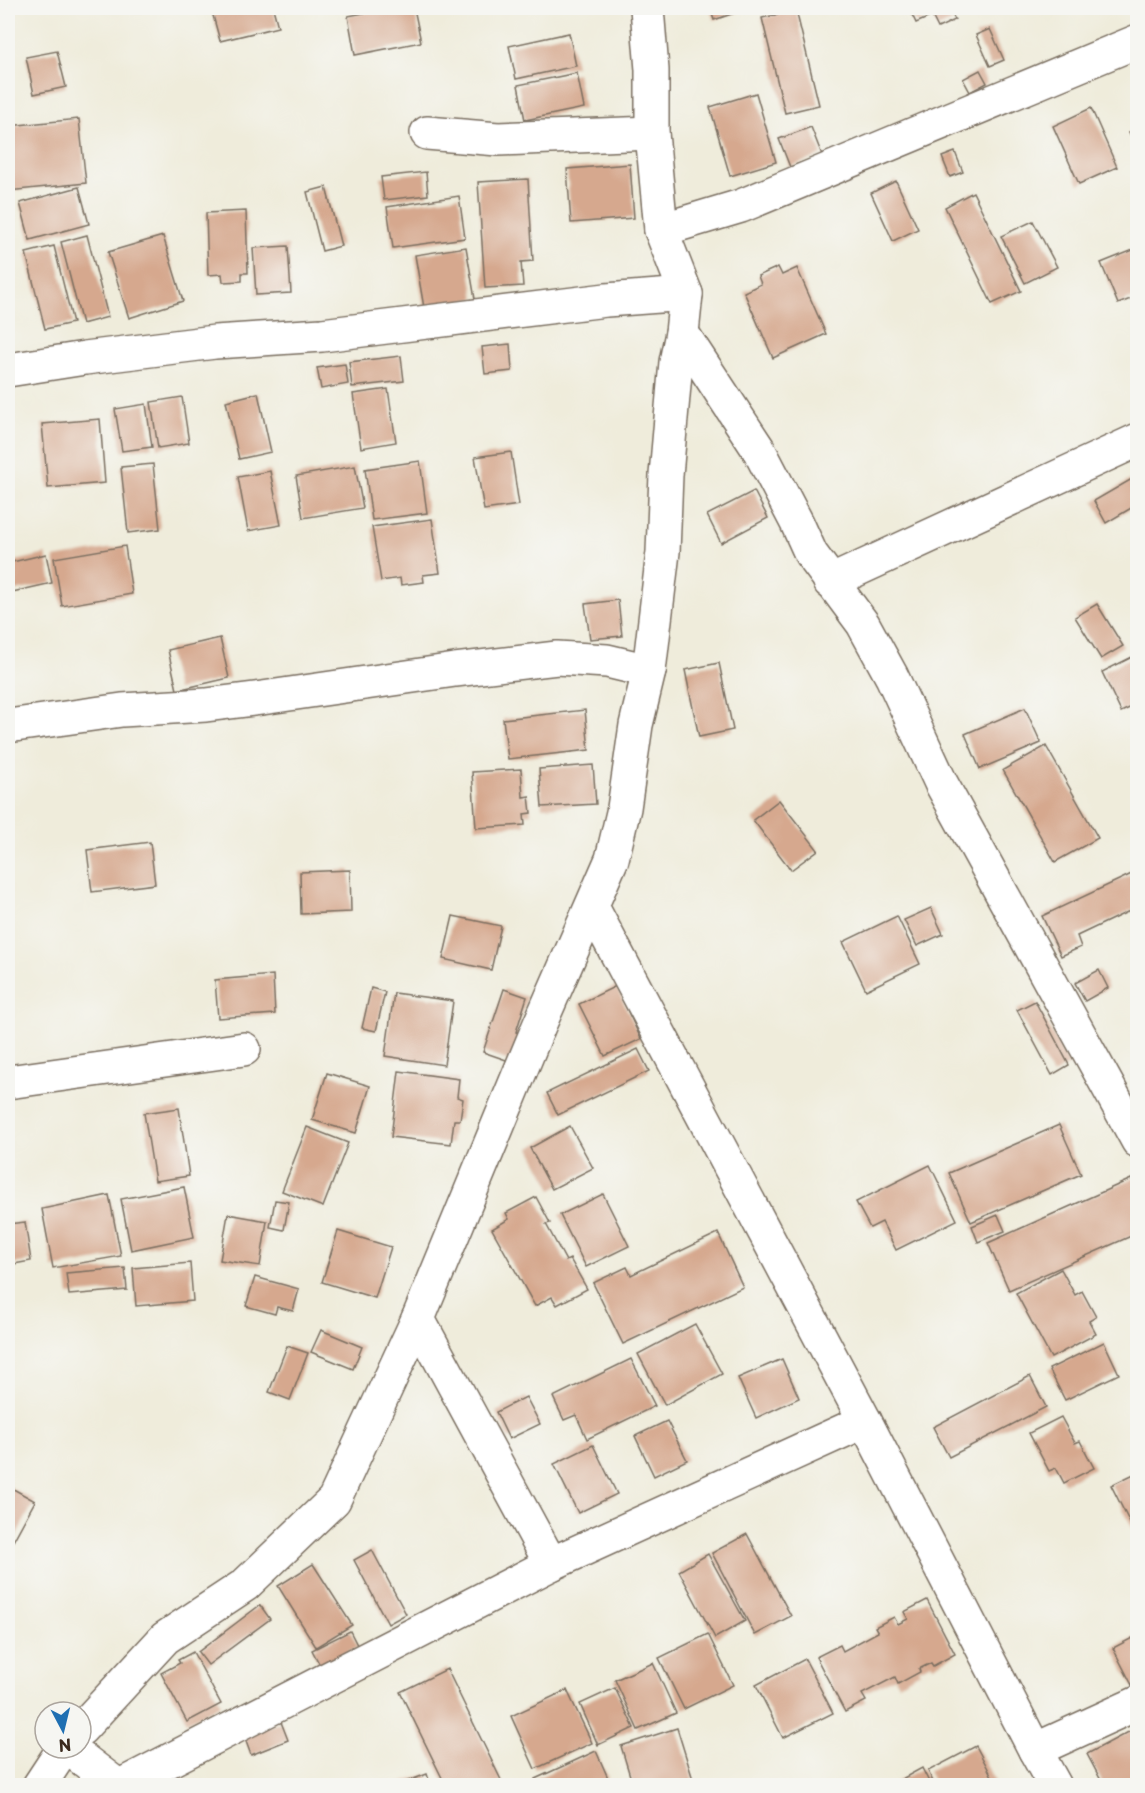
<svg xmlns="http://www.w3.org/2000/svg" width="1145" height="1793" font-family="'Playpen Sans',sans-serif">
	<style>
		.building { fill: #d6a88e }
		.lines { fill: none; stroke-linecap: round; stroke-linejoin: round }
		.minor-casing { stroke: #7a6e60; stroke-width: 36 }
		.minor { stroke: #fff; stroke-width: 33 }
	</style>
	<rect width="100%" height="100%" fill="#f6f6f2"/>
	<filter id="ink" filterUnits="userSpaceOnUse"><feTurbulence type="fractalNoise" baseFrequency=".0167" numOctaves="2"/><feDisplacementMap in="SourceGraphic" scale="12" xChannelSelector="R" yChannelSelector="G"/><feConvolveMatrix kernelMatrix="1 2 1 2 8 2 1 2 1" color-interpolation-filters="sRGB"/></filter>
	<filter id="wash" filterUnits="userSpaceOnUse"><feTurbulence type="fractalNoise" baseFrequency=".008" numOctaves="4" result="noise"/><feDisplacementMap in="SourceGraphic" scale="24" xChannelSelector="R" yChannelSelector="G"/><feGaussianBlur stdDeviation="1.35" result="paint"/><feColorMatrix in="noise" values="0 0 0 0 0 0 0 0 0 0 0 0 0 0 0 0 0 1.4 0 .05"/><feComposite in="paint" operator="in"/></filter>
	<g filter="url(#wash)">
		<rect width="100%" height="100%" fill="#efecdb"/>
		<g id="blocks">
			<!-- building -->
			<g class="building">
				<path d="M211,8H273L278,27L220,41Z"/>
				<path d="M389,8H414L421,42L355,55L348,16Z"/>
				<path d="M710,8H749L714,20Z"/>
				<path d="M909,8H949L955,20L938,28L932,16L916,23Z"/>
				<path d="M796,10L819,105L785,113L762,18Z"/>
				<path d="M990,29L1004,60L990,66L976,35Z"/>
				<path d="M569,33L576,66L516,79L509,46Z"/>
				<path d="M57,51L66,87L34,94L26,57Z"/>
				<path d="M980,70L987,83L970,92L963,79Z"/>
				<path d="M577,73L584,108L525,120L518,85Z"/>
				<path d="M756,93L776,162L730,176L710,107Z"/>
				<path d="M1091,108L1117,167L1079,184L1053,126Z"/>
				<path d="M79,119L86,183L8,191V126Z"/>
				<path d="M811,127L822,155L790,167L779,139Z"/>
				<path d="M1138,128V152L1129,132Z"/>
				<path d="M955,152L963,172L950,177L942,157Z"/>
				<path d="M630,164L634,218L571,223L567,169Z"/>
				<path d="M426,172L428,195L384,200L381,177Z"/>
				<path d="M528,179L533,261L521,262L523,286L485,288L478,182Z"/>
				<path d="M896,181L918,229L893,241L871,193Z"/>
				<path d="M79,187L89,224L30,240L20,203Z"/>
				<path d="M326,187L341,246L322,251L307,192Z"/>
				<path d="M973,192L1021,291L992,304L945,207Z"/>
				<path d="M459,196L465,238L393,248L387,207Z"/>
				<path d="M246,211L248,273H242V281L223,282L222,274L208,275L206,213Z"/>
				<path d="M1033,221L1057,267L1025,283L1001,236Z"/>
				<path d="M87,235L108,317L82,324L61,242Z"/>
				<path d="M163,236L183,301L129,318L108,252Z"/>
				<path d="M54,246L73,323L45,329L26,253Z"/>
				<path d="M288,246L291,293L256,295L253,248Z"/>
				<path d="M466,247L475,299L424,308L415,255Z"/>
				<path d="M1138,248V296L1118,304L1101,263Z"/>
				<path d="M778,267L782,275L797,268L826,334L773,358L744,292L761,284L758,276Z"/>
				<path d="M510,344L512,371L485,374L482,347Z"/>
				<path d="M401,356L404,381L352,387L349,362Z"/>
				<path d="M345,364L348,384L321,389L317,368Z"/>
				<path d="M388,389L396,442L361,448L353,394Z"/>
				<path d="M258,393L271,452L239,459L226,401Z"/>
				<path d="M182,397L189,443L158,448L151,402Z"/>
				<path d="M146,404L152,447L122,451L115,409Z"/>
				<path d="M100,419L105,483L48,488L42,424Z"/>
				<path d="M511,452L519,505L484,510L475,457Z"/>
				<path d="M420,461L427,513L372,520L365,469Z"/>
				<path d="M153,464L160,529L128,533L121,467Z"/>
				<path d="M355,466L363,508L303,518L296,476Z"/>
				<path d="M270,471L281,525L248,531L238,477Z"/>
				<path d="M1137,476L1138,504L1106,523L1094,501Z"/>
				<path d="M754,491L768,518L721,543L707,515Z"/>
				<path d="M432,519L440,573L423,575L424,582L401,585L400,578L381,581L372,527Z"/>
				<path d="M125,546L132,594L62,606L54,558Z"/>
				<path d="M46,554L52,583L8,593V563Z"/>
				<path d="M618,600L622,636L590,639L585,604Z"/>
				<path d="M1097,604L1123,646L1101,659L1075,617Z"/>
				<path d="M220,638L229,678L177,690L168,650Z"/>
				<path d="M1138,654V704L1121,712L1102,672Z"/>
				<path d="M719,663L733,730L699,737L685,670Z"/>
				<path d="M1025,708L1041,743L980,769L965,734Z"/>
				<path d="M585,710L589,750L508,759L503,719Z"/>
				<path d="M1046,746L1098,838L1055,862L1003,770Z"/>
				<path d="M593,765L596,804L542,807L539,769Z"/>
				<path d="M521,769L523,797L529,796L531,813L524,814L525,825L476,828L472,772Z"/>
				<path d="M779,800L818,850L791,870L753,820Z"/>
				<path d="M150,842L155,884L92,892L87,850Z"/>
				<path d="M350,870L351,912L301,914L300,872Z"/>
				<path d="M1138,871V907L1077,936L1081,947L1061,956L1042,916Z"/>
				<path d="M931,908L943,934L917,946L904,920Z"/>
				<path d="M453,916L501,926L491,970L443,959Z"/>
				<path d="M897,916L920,964L866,990L843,942Z"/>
				<path d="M1099,970L1108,988L1085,1001L1075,983Z"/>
				<path d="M273,975L275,1014L218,1018L215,980Z"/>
				<path d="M616,986L641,1039L605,1056L579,1004Z"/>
				<path d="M371,988L385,992L376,1031L362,1028Z"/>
				<path d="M504,989L527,997L516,1032L522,1034L512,1062L483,1052Z"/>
				<path d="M394,993L453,1001L444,1065L385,1056Z"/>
				<path d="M1035,1001L1069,1065L1052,1075L1017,1010Z"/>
				<path d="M638,1049L649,1071L558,1115L547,1093Z"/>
				<path d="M399,1071L459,1079L457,1097L463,1099L460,1120H454L451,1144L391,1137Z"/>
				<path d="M327,1073L370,1086L356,1133L312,1120Z"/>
				<path d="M179,1108L189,1176L155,1181L144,1113Z"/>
				<path d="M1059,1125L1081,1174L971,1222L949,1173Z"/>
				<path d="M570,1126L593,1168L552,1189L530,1148Z"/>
				<path d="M307,1127L348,1143L323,1207L282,1191Z"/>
				<path d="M930,1165L957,1220L896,1250L882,1222L870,1228L856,1202Z"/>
				<path d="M1138,1176V1233L1009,1290L988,1243Z"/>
				<path d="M184,1187L194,1237L131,1250L121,1199Z"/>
				<path d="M603,1194L629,1246L586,1267L560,1215Z"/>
				<path d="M109,1195L121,1256L53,1268L42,1209Z"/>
				<path d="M536,1197L550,1223L546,1224L566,1261L570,1259L587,1289L557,1305L552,1297L535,1306L492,1229L509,1219L506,1213Z"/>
				<path d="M275,1200L289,1202L284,1230L270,1227Z"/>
				<path d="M228,1214L267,1221L260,1266L220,1260Z"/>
				<path d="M998,1215L1005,1231L978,1242L972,1226Z"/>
				<path d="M25,1222L31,1261L8,1265V1224Z"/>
				<path d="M338,1231L391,1247L375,1298L322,1282Z"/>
				<path d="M718,1233L743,1287L623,1344L593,1283L627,1267L631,1275Z"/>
				<path d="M190,1263L193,1301L136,1306L133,1268Z"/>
				<path d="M125,1268L127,1290L69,1295L66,1273Z"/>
				<path d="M1061,1269L1075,1295L1082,1291L1096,1317L1089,1321L1096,1334L1051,1358L1016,1293Z"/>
				<path d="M255,1277L299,1289L293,1311L277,1307L275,1314L246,1306Z"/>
				<path d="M695,1324L722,1374L665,1405L638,1354Z"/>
				<path d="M321,1330L362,1347L353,1369L311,1352Z"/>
				<path d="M1104,1342L1119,1374L1065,1400L1049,1369Z"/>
				<path d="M287,1346L308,1353L290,1400L269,1392Z"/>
				<path d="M631,1359L655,1406L587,1439L576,1415L564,1420L553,1397Z"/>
				<path d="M782,1359L799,1398L756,1418L738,1378Z"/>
				<path d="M1030,1376L1046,1407L949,1457L933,1427Z"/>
				<path d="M526,1397L540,1424L509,1439L496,1412Z"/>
				<path d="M1061,1417L1075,1443L1080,1441L1094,1468L1064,1483L1056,1468L1049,1471L1029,1433Z"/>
				<path d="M667,1421L687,1460L654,1476L635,1436Z"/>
				<path d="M593,1445L617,1494L578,1513L554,1464Z"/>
				<path d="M1138,1472V1532L1135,1533L1111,1485Z"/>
				<path d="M8,1486L35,1501L11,1545L8,1543Z"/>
				<path d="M747,1534L791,1616L755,1635L712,1553Z"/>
				<path d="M372,1550L406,1614L388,1624L354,1560Z"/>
				<path d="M708,1554L745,1621L715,1638L679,1571Z"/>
				<path d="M313,1564L352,1625L316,1647L278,1586Z"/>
				<path d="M927,1600L955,1654L933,1666L931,1663L919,1669L920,1672L898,1684L895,1677L862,1694L866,1701L845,1712L816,1657L840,1645L843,1651L878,1632L875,1627L894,1617L898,1624L908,1619L904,1612Z"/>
				<path d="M260,1605L270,1619L208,1665L198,1652Z"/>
				<path d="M350,1631L358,1647L320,1665L312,1650Z"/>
				<path d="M708,1634L733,1685L684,1709L659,1658Z"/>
				<path d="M1138,1635V1685L1133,1687L1113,1648Z"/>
				<path d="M193,1652L221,1704L187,1722L161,1673L180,1663L178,1660Z"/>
				<path d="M805,1659L833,1713L783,1738L756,1685Z"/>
				<path d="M653,1663L676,1713L638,1730L615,1680Z"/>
				<path d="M447,1669L502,1782L495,1786H446L400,1692Z"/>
				<path d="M615,1688L634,1728L598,1745L580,1704Z"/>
				<path d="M567,1690L592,1743L535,1769L511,1716Z"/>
				<path d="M281,1722L288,1740L251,1755L244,1736Z"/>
				<path d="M1138,1727V1786H1104L1087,1754Z"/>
				<path d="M677,1728L695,1786H633L621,1746Z"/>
				<path d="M976,1746L995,1782L989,1786H935L928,1771Z"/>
				<path d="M596,1751L608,1778L592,1786H538L535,1779Z"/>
				<path d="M922,1768L931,1786H889Z"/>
				<path d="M427,1774L431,1786H397V1785Z"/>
			</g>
		</g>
	</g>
	<g filter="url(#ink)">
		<use href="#blocks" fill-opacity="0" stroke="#7a6e60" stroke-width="1.5"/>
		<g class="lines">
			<!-- minor casing -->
			<g class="minor-casing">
				<g id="minor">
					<path d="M427,133L498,139L652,133"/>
					<path d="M661,230L741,206L1138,41"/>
					<path d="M682,333L759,450L797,523L811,554L863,624L892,677L941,783L1138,1141"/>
					<path d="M8,370L85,358L215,342L322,335L606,300L686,294"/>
					<path d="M830,582L1138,440"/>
					<path d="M8,726L122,710L206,705L262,698L455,670L557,658L607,661L649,671"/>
					<path d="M592,907L865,1421L1035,1750"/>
					<path d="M8,1082L244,1049"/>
					<path d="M418,1319L551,1564"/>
					<path d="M81,1729L165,1638L245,1585L334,1500L418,1319L539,1026L612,859L624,808L636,725L649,671L663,552L666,475L676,362L682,333L686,294L661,230L652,133V70L647,8"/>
					<path d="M68,1748L118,1786"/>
					<path d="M39,1786L64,1748"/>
					<path d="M120,1786L551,1564L865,1421"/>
					<path d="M1055,1786L1035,1750L1138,1703"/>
				</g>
			</g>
			<!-- minor -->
			<use href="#minor" class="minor"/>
		</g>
	</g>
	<!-- margin -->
	<rect width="1145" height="1793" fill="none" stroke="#f6f6f2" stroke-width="30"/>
	<!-- north arrow -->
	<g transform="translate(63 1730) rotate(173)"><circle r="28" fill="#f6f6f2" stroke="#aba49d" stroke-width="1.5"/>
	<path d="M0-4.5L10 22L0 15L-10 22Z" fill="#1f6fb2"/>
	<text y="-9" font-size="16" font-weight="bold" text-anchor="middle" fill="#3b2a1e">N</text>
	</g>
</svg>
